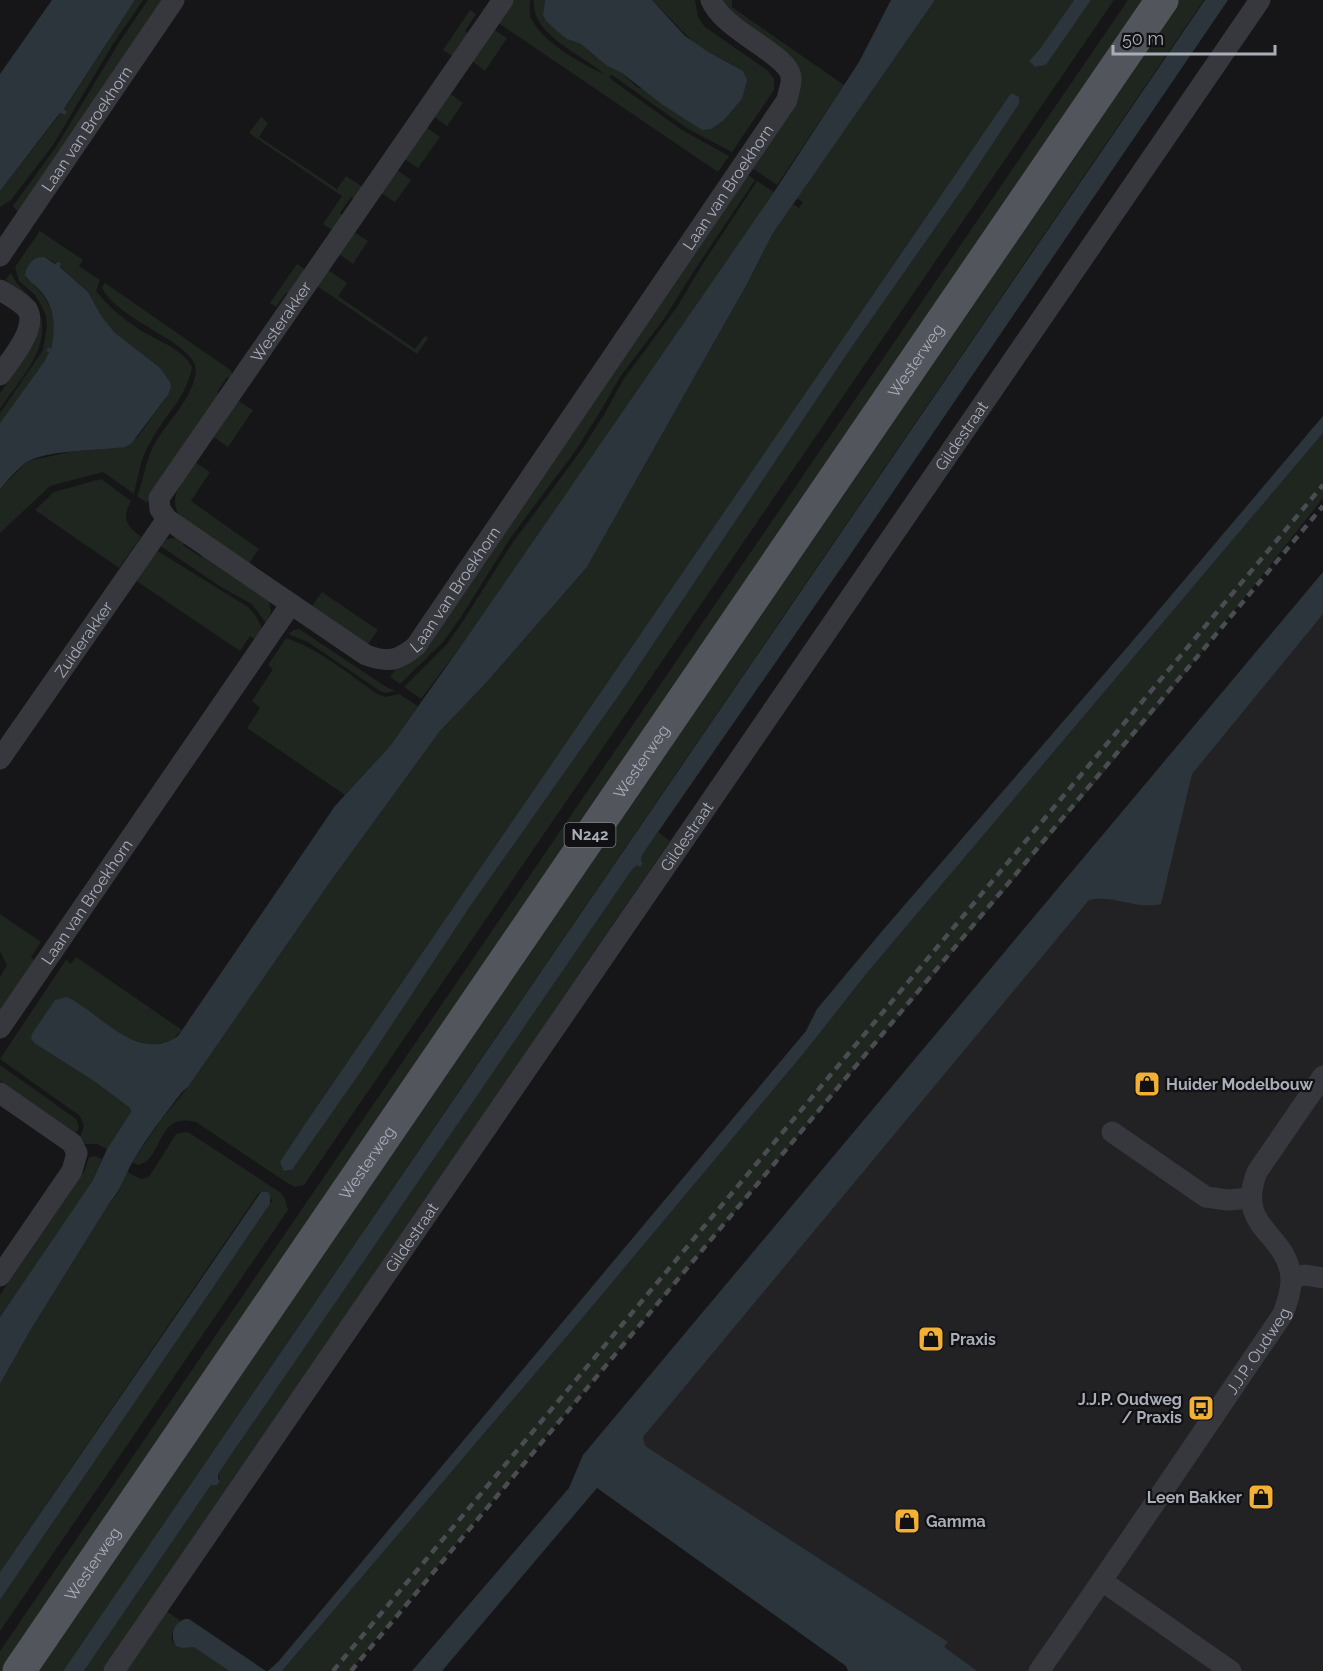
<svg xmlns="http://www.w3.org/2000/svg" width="1323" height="1671" font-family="Raleway,sans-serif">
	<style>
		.built { fill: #222225 }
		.green { fill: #1e261f; fill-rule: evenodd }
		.water { fill: #2c353c }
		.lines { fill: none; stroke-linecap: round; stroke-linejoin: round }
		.street { stroke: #37383d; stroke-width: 21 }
		.primary { stroke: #53555c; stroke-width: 33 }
		.rail { stroke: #4a4c52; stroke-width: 4.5; stroke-dasharray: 8 6; stroke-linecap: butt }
		.labels { text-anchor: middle; stroke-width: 4.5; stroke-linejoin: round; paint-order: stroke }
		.shield { fill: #111113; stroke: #7b7e86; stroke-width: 1.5 }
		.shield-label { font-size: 15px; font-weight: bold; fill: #a8adb8 }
		.street-label { font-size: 16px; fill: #a8adb8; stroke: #111113 }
		.poi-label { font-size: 16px; font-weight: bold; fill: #a8adb8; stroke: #111113; text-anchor: start }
	</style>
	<rect width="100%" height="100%" fill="#161618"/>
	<!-- built -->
	<path class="built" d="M1323,595V1671H875L599,1467Z"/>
	<!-- green -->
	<g class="green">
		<path d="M135,0H143L113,44L53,145L11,200L0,207V191L61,113L64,115V110Z"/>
		<path d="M148,0H163L18,212L13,206L56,147L120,41Z"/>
		<path d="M512,0H530C529,8 529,17 534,23C546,44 582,64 604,74C582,54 530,35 534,0H545L543,15L546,21L567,39L581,44L607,66L622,73L637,87L724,120L742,99L743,71L695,44L652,0H695L698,17L705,27L767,70L774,79V90L732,152L688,129L612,75L609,76L612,80L682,130L729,156L718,172L497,22Z"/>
		<path d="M720,0H732V7L736,10L844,85L777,185L752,168L795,106L800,87L727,12Z"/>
		<path d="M935,0H1074L1039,50L1029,61L1035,67L1046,65L1091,0H1114L304,1185L295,1187L289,1184L196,1122C155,1111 164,1160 138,1165L132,1162L161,1120L188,1087L330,882L440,731L486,683L587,567L747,284L773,233L793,204L799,208L803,202L796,198ZM1011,93L1019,104L964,187L847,354L624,688L469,908L362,1070L292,1170L285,1172L307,1121Z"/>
		<path d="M1128,0H1143L2,1671H0V1651Z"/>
		<path d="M1174,0H1204L63,1671H32Z"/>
		<path d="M470,10L476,14L465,31L468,34L452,56L443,50Z"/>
		<path d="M493,29L507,38L485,71L471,60Z"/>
		<path d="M449,93L463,103L447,126L433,116Z"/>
		<path d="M261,117L268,123L259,137L337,189L346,176L363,187L354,199L351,197L340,213L343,216L333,231L323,224L342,196L249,133Z"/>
		<path d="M426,127L440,137L418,168L404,159Z"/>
		<path d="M396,169L411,180L395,202L381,193Z"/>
		<path d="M748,175L755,180L692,274L664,319L620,377L603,407L576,450L511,537L461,617L443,642L400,684L390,677Z"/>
		<path d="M757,181L774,192L463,643L421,699L404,687L447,644L465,618L511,545L582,449L605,413L623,380L677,307L702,265Z"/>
		<path d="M40,231L83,260L79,266L100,280L96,291C109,308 128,323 147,334C164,344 182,349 192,367C187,397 164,416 151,441C141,457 138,475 134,494L103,472L50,486L0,533V489L26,463L32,460L137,438L168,395L171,388L144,357L115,333L102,317L88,292L59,265L44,257C31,261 29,265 26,278C50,298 60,319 51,349L47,351L49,352L44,362L0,423V413L43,350L47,326L46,316L41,305L35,295L19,281L15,267Z"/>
		<path d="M354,232L368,241L353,264L339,254Z"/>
		<path d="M297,264L306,270L289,295L286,293L276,307L270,303Z"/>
		<path d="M328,270L347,283L338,296L415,349L425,336L428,338L417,354L317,286Z"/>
		<path d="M11,273C16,287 30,293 36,306C57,343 20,379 0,409V393L34,344L39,328L9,284L6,279Z"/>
		<path d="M105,283L229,369L233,374L231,379L227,377L217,392L221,395L147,503L137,496C144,480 145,463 153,447C165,423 193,400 196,371C198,343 115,320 102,287Z"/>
		<path d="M238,401L253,410L228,447L214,437Z"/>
		<path d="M1323,433V498L1157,709L350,1671H282L585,1315L804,1053L867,973Z"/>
		<path d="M196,463L210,472L191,501L259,549L249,563L179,515C167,495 185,479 196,463Z"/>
		<path d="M101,479L131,501C121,520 127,525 141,537L119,568L35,510L54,492Z"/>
		<path d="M176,538L185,541L183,545L201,557L204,553L269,601L271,612L266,623L252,604L221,587L159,545L166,539Z"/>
		<path d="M156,550L248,607L256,616L262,628L254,639L250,636L240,651L135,580Z"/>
		<path d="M322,592L378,630L368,644L312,606Z"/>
		<path d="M299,629L383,685L395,691L385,693L380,691L308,642L288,634L294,630Z"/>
		<path d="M286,638C319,649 349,674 377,694L386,697L399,694L418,706L390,746L345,795L247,728L260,708L252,701L273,669L268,665Z"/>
		<path d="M658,832L670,841L103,1671H84L211,1485L220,1481L218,1474L633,867L641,862L642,855Z"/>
		<path d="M0,914L41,942L31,957L35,961L0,1012V977L7,965L0,951Z"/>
		<path d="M76,957L182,1030L172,1040L157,1044H147L127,1038L34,1043L94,1081L130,1108L131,1112L107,1149L97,1144H85L80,1137L84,1126L80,1116L0,1059L66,960L71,964Z"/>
		<path d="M0,1065L76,1119L79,1127L76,1133L0,1081Z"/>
		<path d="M188,1132L281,1193L285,1199L288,1210L0,1631V1600L270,1204L272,1200L261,1192L258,1194L0,1572V1384L30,1331L110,1202L118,1193L127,1172L141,1179L149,1177L176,1134Z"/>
		<path d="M95,1156L102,1159L93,1180L0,1317V1295L84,1172L89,1157Z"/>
		<path d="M167,1612L180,1620C178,1624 173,1629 172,1634C168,1647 186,1648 194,1646L229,1671H126Z"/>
	</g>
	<!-- water -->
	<g class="water">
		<path d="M52,0H135L64,109L67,112L65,115L60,113L0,191V74Z"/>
		<path d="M545,0H652L685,36L707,51L743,71L747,80L742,99L724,120L711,129L702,130L663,105L622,73L607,66L581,44L567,39L558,32L546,21L543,15Z"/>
		<path d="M891,0H935L773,233L747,284L587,567L486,683L440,731L330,882L188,1087L182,1092C165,1114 147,1137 133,1161C125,1175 121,1190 110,1202L30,1331L0,1384V1317L93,1180L107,1149L131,1112L130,1108L94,1081L34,1043L31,1038L32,1034L55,1000L67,997C101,1013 137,1064 178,1036L335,806L390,746L463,643L774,192L859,62Z"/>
		<path d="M1074,0H1091L1046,65L1035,67L1029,61L1039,50Z"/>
		<path d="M1205,0H1228L848,558L642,855L641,862L643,863L640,867L638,865L633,868L218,1474V1479L220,1481L217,1485H211L84,1671H63Z"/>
		<path d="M1011,93L1019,97V104L964,187L847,354L624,688L469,908L362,1070L292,1170L284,1171L280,1162L307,1121Z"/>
		<path d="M44,257L55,264L58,262L61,263L60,267L88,292L102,317L115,333L160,368L170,382L171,388L168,395L131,444L125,447C101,450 46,450 27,462C17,469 8,480 0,489V423L44,362L49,352L46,351L48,348L51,349C56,330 55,308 42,293C37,286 29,282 25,275C27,265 33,256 44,257Z"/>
		<path d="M1323,416V433L867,973L804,1053L585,1315L282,1671H268L278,1662L806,1031L817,1009L883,930L1130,644Z"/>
		<path d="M1323,572V614L1192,774L1161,904C1136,910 1113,894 1089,900L643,1437L645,1446L948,1642L944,1647L977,1671H848L846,1666L597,1488L442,1671H412L569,1488L583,1455Z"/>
		<path d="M261,1192H268L270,1195V1204L0,1600V1572Z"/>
		<path d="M185,1619H189L266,1671H229L194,1647L183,1648L176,1646C170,1636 172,1624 185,1619Z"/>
	</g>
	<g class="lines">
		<!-- street -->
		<g class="street">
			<path id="s1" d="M0,256L174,0"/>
			<path d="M0,290C8,295 21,302 27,309C39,328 10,360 0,375"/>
			<path id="s2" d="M291,604L167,519L160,509L159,498L503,0"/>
			<path id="s3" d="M0,759L167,519"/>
			<path id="s4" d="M0,1028L291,604L366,655C388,663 398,661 416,646L787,100C788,93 792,84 791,77C789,54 723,31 711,0"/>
			<path d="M0,1093L72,1143L77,1153L72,1171L0,1276"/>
			<path d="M1112,1132L1206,1197L1228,1200L1251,1198"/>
			<path d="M1291,1278L1305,1275L1323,1278"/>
			<path d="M1102,1581L1231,1671"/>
			<path id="s5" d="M114,1671L1260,0"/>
			<path id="s6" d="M1039,1671C1122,1553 1202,1433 1283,1314C1287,1303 1292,1289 1291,1277C1286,1231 1235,1229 1257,1172L1323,1076"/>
		</g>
		<!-- primary -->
		<path class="primary" id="s7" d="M19,1671L1162,0"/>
		<!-- rail -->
		<g class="rail">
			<path d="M333,1671L1323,485"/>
			<path d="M351,1671L1323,506"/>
		</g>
	</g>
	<!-- icons -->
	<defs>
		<g id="shop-square" transform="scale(1.35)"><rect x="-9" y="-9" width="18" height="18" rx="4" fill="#f2b134" stroke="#111113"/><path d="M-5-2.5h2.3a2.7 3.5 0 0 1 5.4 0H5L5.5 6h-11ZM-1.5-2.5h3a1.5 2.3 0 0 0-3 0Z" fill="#111"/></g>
		<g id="bus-square" transform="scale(1.35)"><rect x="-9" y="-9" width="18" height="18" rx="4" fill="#f2b134" stroke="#111113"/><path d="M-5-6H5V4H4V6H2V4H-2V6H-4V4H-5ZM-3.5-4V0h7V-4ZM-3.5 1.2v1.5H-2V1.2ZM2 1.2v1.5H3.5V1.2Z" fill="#111"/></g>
	</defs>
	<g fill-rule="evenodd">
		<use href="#shop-square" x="1147" y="1084"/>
		<use href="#shop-square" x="931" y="1339"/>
		<use href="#bus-square" x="1201" y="1408"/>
		<use href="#shop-square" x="1261" y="1497"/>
		<use href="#shop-square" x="907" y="1521"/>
	</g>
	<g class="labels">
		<!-- shield labels -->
		<rect class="shield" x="564.5" y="823" width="51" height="24" rx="4.5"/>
		<g class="shield-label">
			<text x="590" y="840">N242</text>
		</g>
		<!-- street labels -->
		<g class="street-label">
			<text dy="6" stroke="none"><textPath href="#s1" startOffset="154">Laan van Broekhorn</textPath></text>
			<text dy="6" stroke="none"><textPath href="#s4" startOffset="1214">Laan van Broekhorn</textPath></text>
			<text dy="6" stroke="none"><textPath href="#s2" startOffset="388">Westerakker</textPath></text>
			<text dy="6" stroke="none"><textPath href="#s7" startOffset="1588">Westerweg</textPath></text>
			<text dy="6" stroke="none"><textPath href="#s5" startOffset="1498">Gildestraat</textPath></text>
			<text dy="6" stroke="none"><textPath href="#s4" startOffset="728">Laan van Broekhorn</textPath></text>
			<text dy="6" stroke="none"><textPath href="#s3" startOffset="146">Zuiderakker</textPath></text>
			<text dy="6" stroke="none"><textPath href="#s7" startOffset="1102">Westerweg</textPath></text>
			<text dy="6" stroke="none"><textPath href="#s5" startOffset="1012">Gildestraat</textPath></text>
			<text dy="6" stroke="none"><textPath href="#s4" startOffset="153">Laan van Broekhorn</textPath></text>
			<text dy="6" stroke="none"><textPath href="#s7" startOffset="616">Westerweg</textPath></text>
			<text dy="6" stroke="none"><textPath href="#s5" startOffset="526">Gildestraat</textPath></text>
			<text dy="6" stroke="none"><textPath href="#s6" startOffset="388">J.J.P. Oudweg</textPath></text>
			<text dy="6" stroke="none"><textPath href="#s7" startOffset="130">Westerweg</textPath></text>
		</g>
		<!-- poi labels -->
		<g class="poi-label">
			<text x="1166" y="1090">Huider Modelbouw</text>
			<text x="950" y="1345">Praxis</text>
			<text x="1182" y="1405" text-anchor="end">J.J.P. Oudweg<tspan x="1182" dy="18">/ Praxis</tspan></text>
			<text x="1242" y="1503" text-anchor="end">Leen Bakker</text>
			<text x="926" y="1527">Gamma</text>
		</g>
	</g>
	<!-- scale -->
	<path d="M1113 45v9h162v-9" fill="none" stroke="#a8adb8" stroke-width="3"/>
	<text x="1122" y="45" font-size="18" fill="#a8adb8" stroke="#111113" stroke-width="4.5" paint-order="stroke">50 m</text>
</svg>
